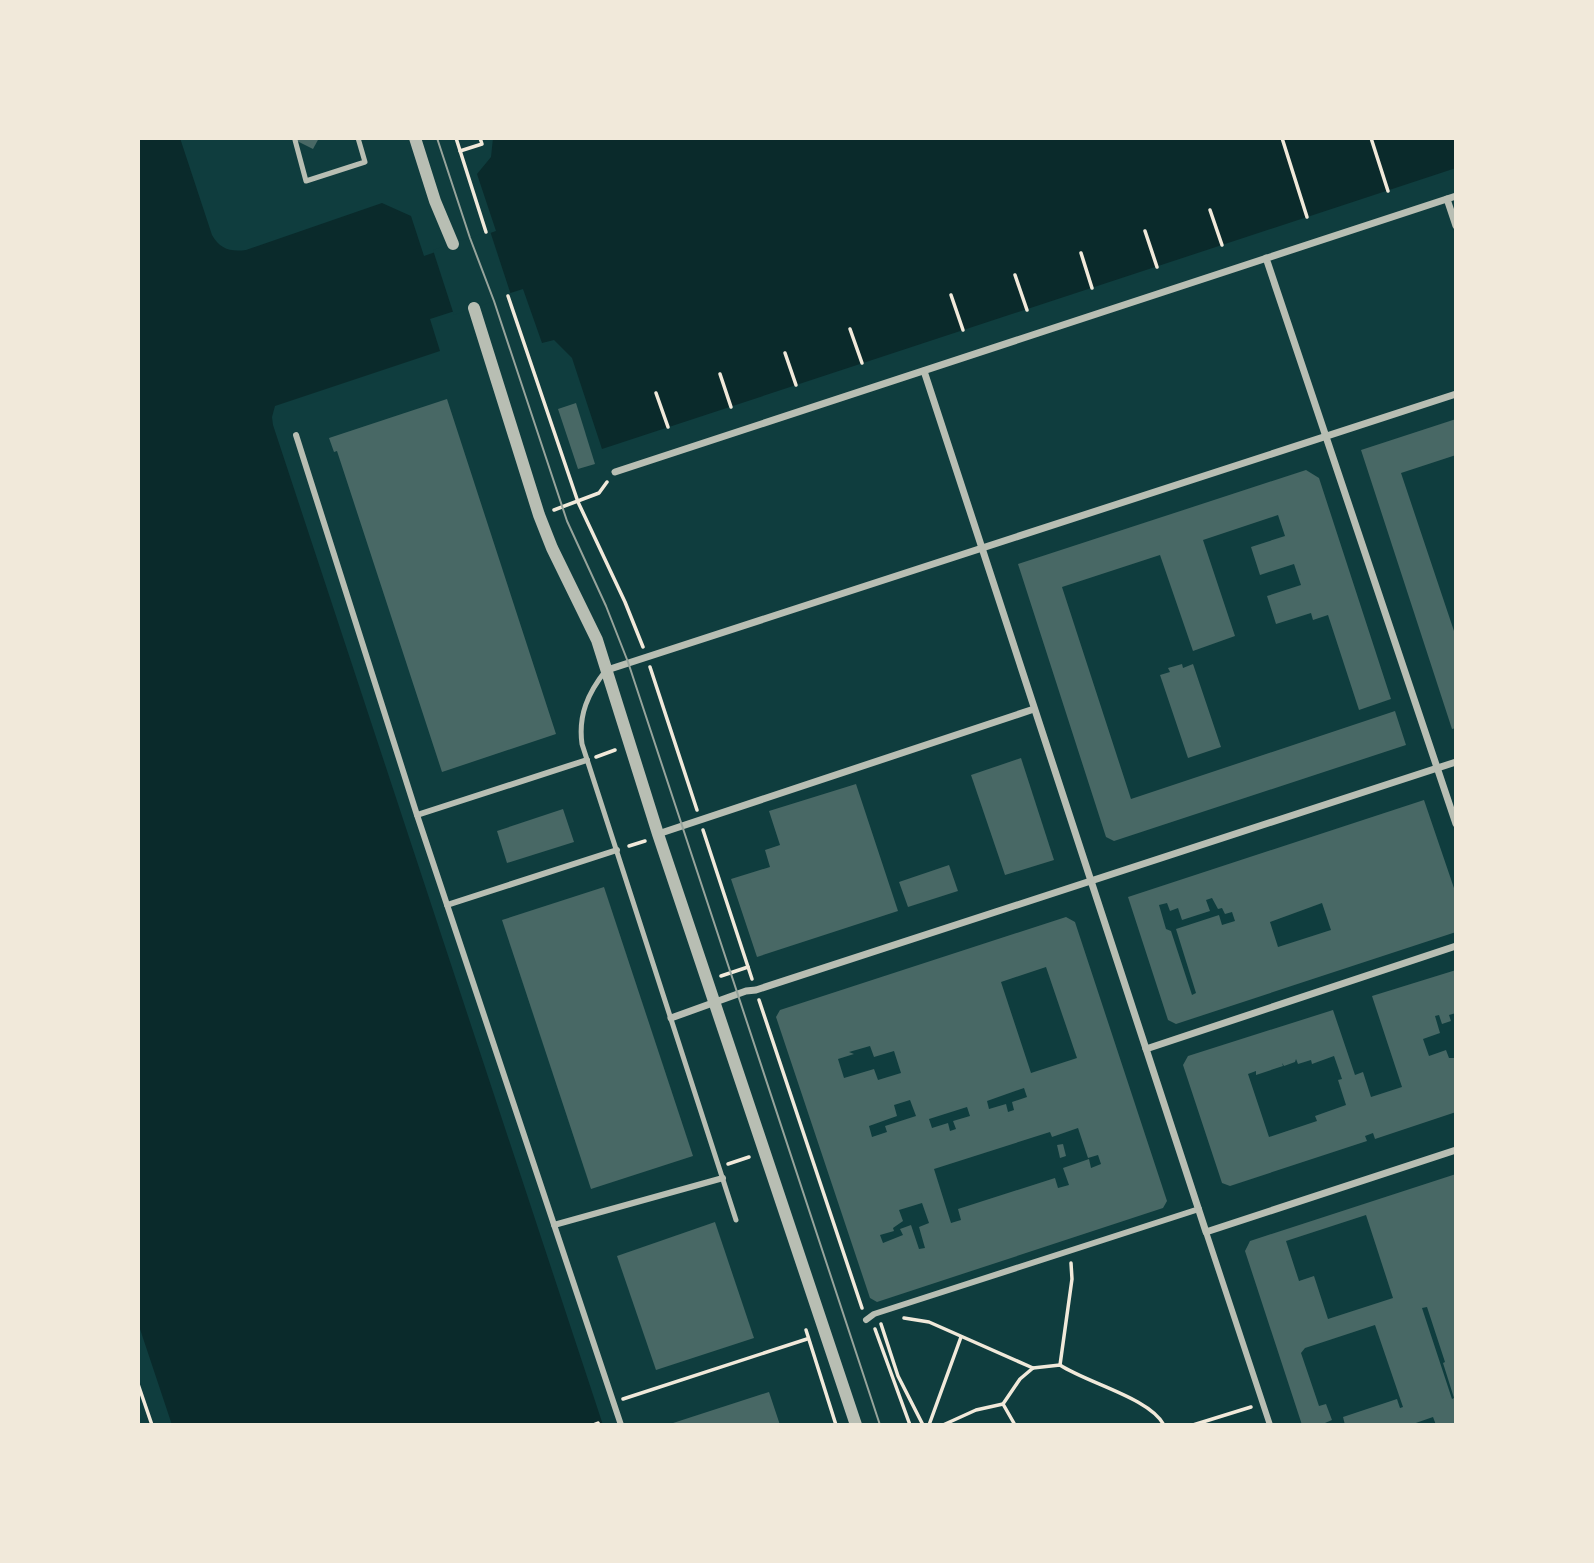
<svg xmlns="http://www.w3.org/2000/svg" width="1594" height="1563" font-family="'Roboto Condensed',sans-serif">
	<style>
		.water { fill: #0a2a2b }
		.pier { fill: #0f3d3e }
		.building { fill: #486865; fill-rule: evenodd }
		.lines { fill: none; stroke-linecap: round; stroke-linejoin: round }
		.path { stroke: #f1e9da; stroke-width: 3.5 }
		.service { stroke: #b8beb3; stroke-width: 5 }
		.pedestrian { stroke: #b8beb3; stroke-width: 6 }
		.minor { stroke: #b8beb3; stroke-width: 7 }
		.tertiary { stroke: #b8beb3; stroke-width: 12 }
		.tram { stroke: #97a49c; stroke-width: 2 }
	</style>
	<rect width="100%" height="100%" fill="#0f3d3e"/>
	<!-- water -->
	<path class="water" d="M138,138H180L212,235C220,249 230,252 246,250L382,203L411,216L424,256L496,231L477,174L491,157L493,138H1456V168L602,449L572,358L554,340L542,343L523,289L430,319L440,351L275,406L272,417L273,425L603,1425H172L138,1323Z"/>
	<!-- pier -->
	<path class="pier" d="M490,231L511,295L454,315L433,250Z"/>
	<!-- building -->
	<g class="building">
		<path d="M291,138H319L313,149Z"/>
		<path d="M447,399L556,734L442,772L337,451L334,452L329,438Z"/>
		<path d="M576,403L595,464L578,469L558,409Z"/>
		<path d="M1456,419V455L1401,473L1456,637V728L1452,729L1361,450Z"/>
		<path d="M1306,470L1319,478L1391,699L1359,710L1328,615L1313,620L1311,613L1276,624L1267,596L1301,585L1294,564L1260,575L1251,547L1285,536L1278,515L1203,540L1235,636L1193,651L1160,555L1062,587L1131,799L1395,711L1406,745L1114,841L1106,837L1018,564Z"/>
		<path d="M1182,664L1183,668L1193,664L1221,747L1188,758L1160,675L1170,672L1168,668Z"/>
		<path d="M1021,758L1054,860L1005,875L971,775Z"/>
		<path d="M856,784L898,911L757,957L731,879L770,867L765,850L780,845L769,811Z"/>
		<path d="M1424,800L1456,894V932L1176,1024L1168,1020L1128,897ZM1212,898L1218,909L1222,908L1225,914L1232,912L1235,921L1222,925L1219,915L1176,929L1196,993L1192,995L1171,931L1166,929L1159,905L1167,903L1170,911L1178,908L1182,920L1210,911L1206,900ZM1322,903L1331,930L1278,947L1270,922Z"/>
		<path d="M563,809L574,842L507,863L497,831Z"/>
		<path d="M949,865L958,891L908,907L899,882Z"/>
		<path d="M604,887L693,1156L591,1189L502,920Z"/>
		<path d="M1066,917L1075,922L1167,1201L1163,1208L877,1302L870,1298L776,1017L780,1010ZM1046,967L1077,1058L1031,1073L1001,982ZM870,1046L874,1057L894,1051L901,1073L878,1080L874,1069L844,1078L838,1059L854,1054L849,1052ZM1024,1088L1027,1097L1012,1102L1014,1110L1008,1112L1006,1104L989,1109L987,1101ZM910,1100L916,1116L885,1126L887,1132L872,1137L869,1126L897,1116L894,1105ZM967,1107L970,1116L953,1121L956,1129L950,1131L948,1123L932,1128L929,1119ZM1078,1128L1088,1158L1098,1155L1101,1164L1091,1168L1089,1159L1063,1168L1069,1185L1058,1188L1055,1178L958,1209L961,1220L951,1223L934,1169L1050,1132L1052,1137ZM922,1203L929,1223L919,1227L925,1248L919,1249L911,1225L900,1229L903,1235L883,1243L880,1235L894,1231L893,1228L903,1221L899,1210Z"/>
		<path d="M1456,970V1013L1449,1015L1451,1021L1442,1024L1439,1015L1435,1016L1440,1033L1423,1039L1429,1056L1446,1050L1449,1058H1456V1112L1375,1139L1373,1133L1365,1136L1367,1141L1230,1186L1222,1183L1183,1065L1188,1056L1333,1010L1355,1075L1363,1072L1371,1097L1402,1087L1372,996ZM1334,1056L1342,1079L1338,1080L1346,1105L1315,1116L1317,1121L1269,1137L1248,1074L1256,1071V1075L1283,1066L1282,1063L1284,1066L1295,1062L1296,1059L1298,1064L1311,1060L1312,1064Z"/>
		<path d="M1063,1144L1066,1156L1060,1158L1057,1145Z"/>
		<path d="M1456,1174V1425H1436L1433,1417L1410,1425H1345L1343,1417L1397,1399L1400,1408L1403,1407L1375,1325L1305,1348L1301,1353L1319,1406L1326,1404L1332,1420L1325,1423V1425H1302L1245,1251L1250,1241ZM1366,1215L1393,1298L1328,1319L1314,1276L1299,1281L1286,1241ZM1427,1307L1445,1362L1443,1363L1454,1398L1452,1399L1422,1308Z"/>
		<path d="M715,1222L754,1338L656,1370L617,1256Z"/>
		<path d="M769,1392L780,1425H670V1424Z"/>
	</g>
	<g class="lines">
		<!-- path -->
		<g class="path">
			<path d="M456,138L486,232"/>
			<path d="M1282,138L1307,217"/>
			<path d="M1371,138L1388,191"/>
			<path d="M460,151L482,144L480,138"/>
			<path d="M1210,210L1222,245"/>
			<path d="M1145,231L1157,267"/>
			<path d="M1081,253L1092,288"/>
			<path d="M1015,275L1027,310"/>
			<path d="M951,295L963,330"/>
			<path d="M508,296L578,502L625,602L643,647"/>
			<path d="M850,329L862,363"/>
			<path d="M785,353L796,385"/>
			<path d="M720,374L731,407"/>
			<path d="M656,393L668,427"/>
			<path d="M554,510L599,493L607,482"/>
			<path d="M650,667L697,810"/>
			<path d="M596,757L615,750"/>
			<path d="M703,830L752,979"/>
			<path d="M629,846L645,841"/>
			<path d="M721,976L748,967"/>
			<path d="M759,1000L862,1308"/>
			<path d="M728,1164L749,1157"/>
			<path d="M904,1318L929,1322L1033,1368L1060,1365C1087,1383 1150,1398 1164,1425"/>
			<path d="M881,1324L898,1376L923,1425"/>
			<path d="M875,1329L910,1425"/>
			<path d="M806,1330L836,1425"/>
			<path d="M1060,1365L1072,1279L1071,1263"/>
			<path d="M138,1384L152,1425"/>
			<path d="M623,1399L807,1339"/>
			<path d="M593,1425L598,1423L599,1425"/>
			<path d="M929,1425L961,1337"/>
			<path d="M943,1425L976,1410L1003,1404"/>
			<path d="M1015,1425L1003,1404L1020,1379L1033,1368"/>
			<path d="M1193,1425L1251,1407"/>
		</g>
		<!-- service -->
		<g class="service">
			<path d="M295,140L306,181L365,162L358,138"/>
			<path d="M606,670C588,693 578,715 582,744L736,1220"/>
		</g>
		<!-- pedestrian -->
		<g class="pedestrian">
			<path d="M296,435L417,815L621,1425"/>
			<path d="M417,815L587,760"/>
			<path d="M447,905L617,850"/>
			<path d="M554,1225L723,1178"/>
			<path d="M1206,1232L1270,1425"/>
			<path d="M866,1320L874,1314L1199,1209"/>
		</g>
		<!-- minor -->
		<g class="minor">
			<path d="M1447,199L1456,226"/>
			<path d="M1266,258L1456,824"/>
			<path d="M924,371L1206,1232L1456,1150"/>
			<path d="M615,472L1456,196"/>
			<path d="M607,670L1456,394"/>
			<path d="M658,834L1034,709"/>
			<path d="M671,1018L746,991L756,990L1456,762"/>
			<path d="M1146,1049L1456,946"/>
		</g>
		<!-- tertiary -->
		<g class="tertiary">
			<path d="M415,138L435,201L453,244"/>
			<path d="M474,308L539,515L552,548L597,640L658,834L856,1425"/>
		</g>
		<!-- tram -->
		<path class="tram" d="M437,138L470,238L494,301L567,521L606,606L628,662L880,1425"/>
	</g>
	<!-- border -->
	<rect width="1594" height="1563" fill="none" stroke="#f1e9da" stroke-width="280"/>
</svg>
